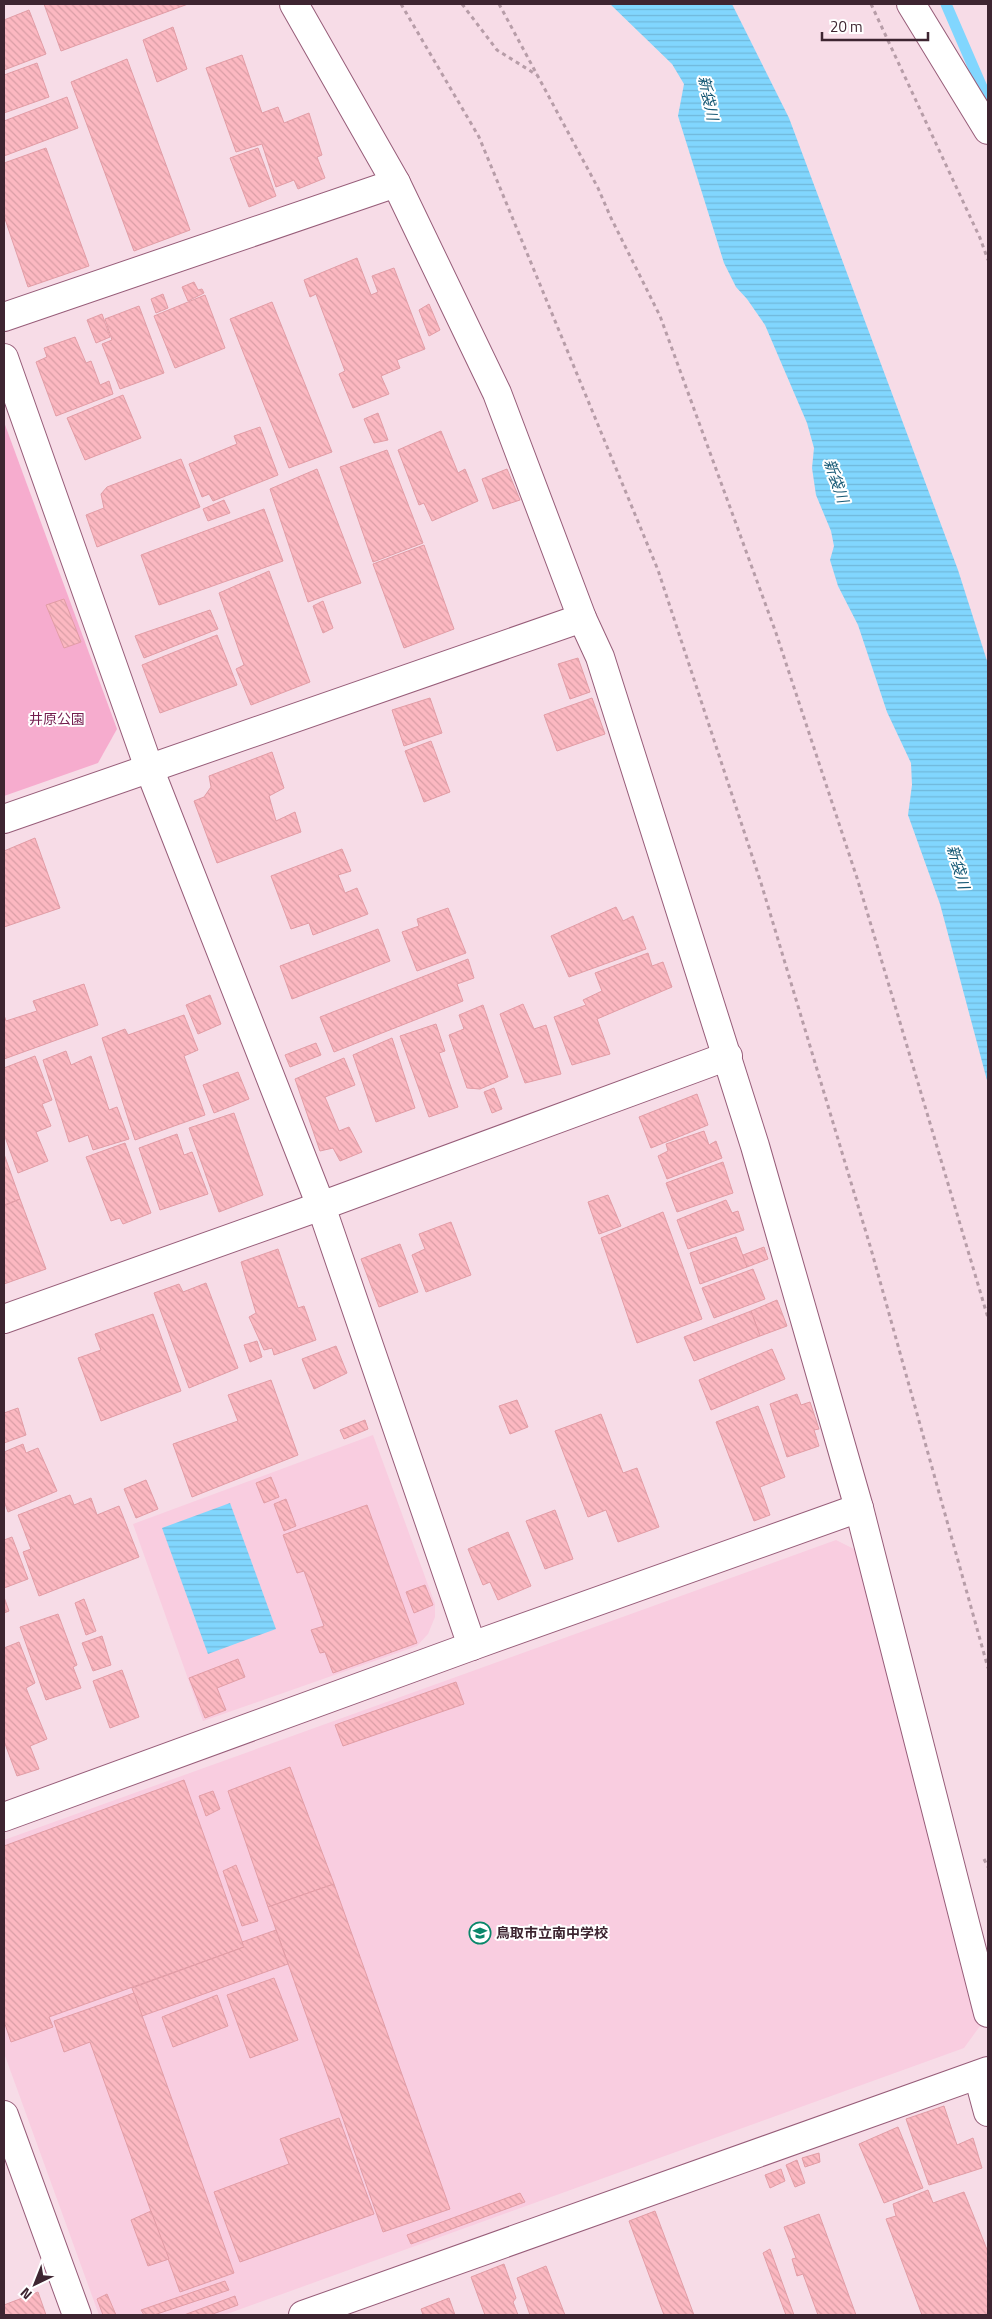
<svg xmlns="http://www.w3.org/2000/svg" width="992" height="2319" font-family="'Titillium Web','Noto Sans JP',sans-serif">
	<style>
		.built { fill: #f9cde0 }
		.park { fill: #f6acce }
		.water { fill: url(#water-rules) }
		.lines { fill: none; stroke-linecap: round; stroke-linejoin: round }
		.stream { stroke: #81d6fe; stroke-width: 11 }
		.building { fill: url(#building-back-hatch); stroke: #e29da6 }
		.minor-casing { stroke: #975d79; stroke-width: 30 }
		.tertiary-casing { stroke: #975d79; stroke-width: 30 }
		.path { stroke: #b79da8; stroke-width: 3; stroke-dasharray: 4 4; stroke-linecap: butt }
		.minor { stroke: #fff; stroke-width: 28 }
		.tertiary { stroke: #fff; stroke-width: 28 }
		.labels { text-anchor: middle; stroke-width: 4; stroke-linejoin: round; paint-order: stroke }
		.park-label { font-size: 14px; fill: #731d4e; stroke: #fff }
		.poi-label { font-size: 14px; font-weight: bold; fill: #3e2531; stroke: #fff; text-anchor: start }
		.water-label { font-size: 15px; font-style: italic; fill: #165975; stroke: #fff }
	</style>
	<defs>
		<pattern id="water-rules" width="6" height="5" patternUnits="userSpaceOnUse" patternTransform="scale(1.25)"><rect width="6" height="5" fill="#81d6fe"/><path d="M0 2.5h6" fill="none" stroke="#70b8da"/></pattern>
		<pattern id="building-back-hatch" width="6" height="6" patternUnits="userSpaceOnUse" patternTransform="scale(1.25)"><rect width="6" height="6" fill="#fcb8c1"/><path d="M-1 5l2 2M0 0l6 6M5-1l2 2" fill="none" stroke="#d99ea6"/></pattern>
	</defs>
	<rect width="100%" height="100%" fill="#f7dce7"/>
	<!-- built -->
	<g class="built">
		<path d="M373,1435L435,1604V1617L428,1634L417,1646L203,1721L133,1524Z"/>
		<path d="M836,1540L856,1550L980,2026L964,2048L224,2315H99L4,2053V1840Z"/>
	</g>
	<!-- park -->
	<path class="park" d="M4,422L117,729L98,763L4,796Z"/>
	<!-- water -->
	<g class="water">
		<path d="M610,4H732L789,118L958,570L988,664V1084L940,904L908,815L912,785L911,763L887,712L858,625L838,586L830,560L834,546L831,531L816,495L812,468L814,448L807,423L765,325L747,299L736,287L724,263L678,116L684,84L672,64Z"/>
		<path d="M230,1503L276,1629L208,1654L162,1528Z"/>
	</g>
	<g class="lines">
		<!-- stream -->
		<path class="stream" d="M946,4L988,101"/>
	</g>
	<!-- building -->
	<g class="building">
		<path d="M44,4H188L61,51Z"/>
		<path d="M29,10L46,54L4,70V20Z"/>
		<path d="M173,27L187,69L157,82L143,40Z"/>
		<path d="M242,55L262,113L278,107L284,123L309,113L322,155L317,157L325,178L298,189L294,180L276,187L262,144L236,152L206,68Z"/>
		<path d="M127,59L190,230L134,251L71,82Z"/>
		<path d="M37,63L49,97L4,113V75Z"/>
		<path d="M67,97L78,128L4,156V121Z"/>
		<path d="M46,148L89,266L28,287L4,216V163Z"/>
		<path d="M258,148L276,196L249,207L230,158Z"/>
		<path d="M357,258L371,295L378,292L372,276L394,268L425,349L397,360L400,368L381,376L389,394L353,408L339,374L345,371L316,294L310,297L304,280Z"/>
		<path d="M194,282L198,290L202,289L204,293L188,301L182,287Z"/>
		<path d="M163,294L168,308L156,313L151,299Z"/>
		<path d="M205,295L225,348L175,368L154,316Z"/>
		<path d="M272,302L332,452L289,468L230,319Z"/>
		<path d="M429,304L440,330L429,336L419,310Z"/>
		<path d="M139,306L164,373L120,389L102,344L112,340L105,319Z"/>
		<path d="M102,314L110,337L96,343L87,320Z"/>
		<path d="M75,337L86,363L91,361L100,385L109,381L113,394L56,416L36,362L47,357L44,348Z"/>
		<path d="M123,395L141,438L85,460L67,418Z"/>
		<path d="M378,413L388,440L374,443L364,419Z"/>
		<path d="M260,427L278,475L213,501L209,494L202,497L189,464L237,444L234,436Z"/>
		<path d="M441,431L458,473L465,469L478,501L432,521L424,503L419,505L398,450Z"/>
		<path d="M387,450L423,543L373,562L340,467Z"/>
		<path d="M181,459L200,507L97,547L86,515L104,508L101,494L107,487Z"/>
		<path d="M317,469L361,583L308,602L270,489Z"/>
		<path d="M507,469L520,500L493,509L482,479Z"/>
		<path d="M224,500L230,513L208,521L203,509Z"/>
		<path d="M264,509L283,561L159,605L141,555Z"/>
		<path d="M424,545L454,629L404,648L373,564Z"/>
		<path d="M269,571L310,682L251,705L236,669L244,665L219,593Z"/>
		<path d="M64,599L81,642L64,648L46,605Z"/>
		<path d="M323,601L333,628L323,633L313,606Z"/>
		<path d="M210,610L218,629L144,658L135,636Z"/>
		<path d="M217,635L237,685L160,713L142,665Z"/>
		<path d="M578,658L590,692L570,699L558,664Z"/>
		<path d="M430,698L442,733L404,746L392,710Z"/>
		<path d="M592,698L605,734L557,751L544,715Z"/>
		<path d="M431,741L450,792L424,802L405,751Z"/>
		<path d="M272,752L284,788L269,796L276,821L295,812L301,832L217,863L194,801L204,797L211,787L209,776Z"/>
		<path d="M35,838L60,908L4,927V851Z"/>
		<path d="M342,849L351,871L338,875L345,893L357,888L368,914L313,935L309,923L291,929L271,876Z"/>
		<path d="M616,907L623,921L633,916L646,949L569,977L551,936Z"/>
		<path d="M448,908L466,953L417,971L402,932L419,926L417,919Z"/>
		<path d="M378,929L390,961L292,999L280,966Z"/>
		<path d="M648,953L652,966L663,962L672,987L597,1019L610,1054L572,1065L554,1017L586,1005L583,1000L602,991L595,973Z"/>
		<path d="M468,959L474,978L457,984L463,1001L334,1052L320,1017Z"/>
		<path d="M84,984L98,1025L4,1059V1015L6,1021L37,1011L33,1001Z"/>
		<path d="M210,995L221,1024L198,1034L186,1005Z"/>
		<path d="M523,1004L534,1029L546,1025L561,1074L525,1083L500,1014Z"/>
		<path d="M483,1005L508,1077L480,1089L467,1088L449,1035L464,1029L459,1015Z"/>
		<path d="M184,1015L198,1050L184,1056L205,1115L135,1140L102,1038L125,1029L128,1035Z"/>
		<path d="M436,1024L445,1051L439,1053L458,1107L429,1117L400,1036Z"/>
		<path d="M392,1038L415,1108L376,1122L353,1055Z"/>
		<path d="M316,1043L321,1055L290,1067L285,1055Z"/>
		<path d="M66,1051L71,1065L91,1056L109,1110L117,1107L129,1139L93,1150L88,1135L69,1142L43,1060Z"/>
		<path d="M35,1056L52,1100L42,1104L51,1126L36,1132L48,1161L18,1173L4,1134V1068Z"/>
		<path d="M344,1058L355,1085L325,1097L339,1131L349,1127L362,1152L340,1161L333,1148L320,1151L295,1079Z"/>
		<path d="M238,1072L249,1099L214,1113L203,1085Z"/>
		<path d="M494,1088L502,1109L492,1113L484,1092Z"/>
		<path d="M697,1094L708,1125L651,1148L639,1117Z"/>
		<path d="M234,1113L263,1195L219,1212L189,1128Z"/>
		<path d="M704,1131L709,1145L716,1141L722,1158L667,1179L658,1156L668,1151L666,1144Z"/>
		<path d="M177,1134L184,1155L192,1152L208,1194L160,1210L139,1148Z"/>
		<path d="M125,1143L151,1213L123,1224L120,1218L111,1221L86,1157Z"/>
		<path d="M4,1154L20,1199L4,1205Z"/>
		<path d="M723,1162L733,1193L677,1212L666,1183Z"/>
		<path d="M608,1195L621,1226L599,1234L588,1202Z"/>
		<path d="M20,1199L46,1269L4,1284V1206Z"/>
		<path d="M726,1200L732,1213L738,1211L744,1230L688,1249L677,1220Z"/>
		<path d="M663,1212L702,1319L637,1343L601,1238Z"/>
		<path d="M451,1222L471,1275L426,1292L412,1255L425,1249L419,1234Z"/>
		<path d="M736,1237L747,1267L700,1284L690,1253Z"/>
		<path d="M400,1244L418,1292L379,1307L361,1259Z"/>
		<path d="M764,1247L768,1259L747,1267L743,1255Z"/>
		<path d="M278,1249L298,1308L304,1306L316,1340L274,1355L272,1348L264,1350L249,1317L256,1313L241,1262Z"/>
		<path d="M753,1269L765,1299L714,1318L702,1288Z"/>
		<path d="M206,1283L238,1368L189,1388L154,1293L179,1284L183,1292Z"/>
		<path d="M777,1300L787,1326L760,1336L751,1311Z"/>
		<path d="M751,1311L760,1336L694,1361L684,1337Z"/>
		<path d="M153,1314L181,1391L101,1421L78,1358L101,1350L95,1334Z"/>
		<path d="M257,1341L262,1357L250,1362L244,1345Z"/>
		<path d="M336,1346L347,1373L314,1389L302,1359Z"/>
		<path d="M772,1349L785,1379L711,1410L699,1380Z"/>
		<path d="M271,1380L298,1455L192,1497L173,1444L238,1421L228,1395Z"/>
		<path d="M797,1394L801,1405L810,1402L819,1429L814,1430L819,1446L787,1457L770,1404Z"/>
		<path d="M517,1400L528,1427L510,1434L499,1406Z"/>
		<path d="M758,1406L785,1477L760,1487L770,1515L754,1521L716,1422Z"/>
		<path d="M18,1408L26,1435L4,1443V1413Z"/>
		<path d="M601,1414L623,1473L637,1468L659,1527L618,1542L606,1510L588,1517L555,1431Z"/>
		<path d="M365,1420L368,1429L344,1439L340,1430Z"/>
		<path d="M23,1444L26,1453L38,1448L57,1491L8,1512L4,1501V1452Z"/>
		<path d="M271,1477L279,1497L264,1503L256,1483Z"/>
		<path d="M146,1480L158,1509L136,1518L124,1489Z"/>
		<path d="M70,1495L74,1505L91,1498L97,1515L119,1506L139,1557L39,1596L23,1552L31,1549L18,1515Z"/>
		<path d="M286,1499L296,1526L284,1531L274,1504Z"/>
		<path d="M367,1505L417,1643L333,1673L325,1652L320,1653L311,1630L324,1626L304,1571L297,1573L283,1535Z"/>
		<path d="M555,1510L573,1559L545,1569L526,1521Z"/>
		<path d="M508,1532L531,1586L498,1600L490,1582L483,1585L468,1549Z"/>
		<path d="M12,1537L28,1579L4,1588V1540Z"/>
		<path d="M425,1585L433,1605L414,1613L406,1592Z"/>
		<path d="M4,1597L9,1611L4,1613Z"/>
		<path d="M84,1599L96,1631L86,1635L75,1603Z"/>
		<path d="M58,1614L77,1665L73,1667L81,1688L46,1700L20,1627Z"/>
		<path d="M102,1636L111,1665L93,1671L82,1643Z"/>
		<path d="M19,1642L35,1683L26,1688L47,1739L30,1746L39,1769L17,1776L4,1741V1648Z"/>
		<path d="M238,1659L245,1677L217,1688L226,1710L205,1718L189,1678Z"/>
		<path d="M122,1670L139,1717L110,1728L93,1681Z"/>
		<path d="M456,1682L464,1704L343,1746L335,1725Z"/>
		<path d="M290,1767L334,1884L268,1907L228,1791Z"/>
		<path d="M184,1780L244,1947L49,2017L53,2027L11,2042L4,2021V1846Z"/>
		<path d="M213,1791L220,1809L206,1816L199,1796Z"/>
		<path d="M236,1865L258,1921L242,1926L223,1871Z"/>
		<path d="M334,1884L450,2209L383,2232L268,1907Z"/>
		<path d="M276,1930L288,1964L142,2016L132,1988L244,1947L242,1942Z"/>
		<path d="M274,1978L298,2040L250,2058L227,1995Z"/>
		<path d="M134,1993L234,2273L180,2292L90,2042L64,2052L54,2021Z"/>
		<path d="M217,1995L228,2026L173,2047L162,2017Z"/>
		<path d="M944,2106L957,2145L973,2138L982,2168L929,2185L906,2119Z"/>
		<path d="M339,2118L374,2214L240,2262L214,2192L289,2164L280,2139Z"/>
		<path d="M898,2127L923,2188L884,2203L859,2144Z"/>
		<path d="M819,2153L820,2162L805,2167L802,2158Z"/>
		<path d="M797,2160L805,2183L795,2187L786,2165Z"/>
		<path d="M781,2169L785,2181L770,2188L765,2175Z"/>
		<path d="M928,2190L933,2203L964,2192L988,2252V2315H922L886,2219L896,2216L893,2204Z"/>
		<path d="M520,2193L525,2202L411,2244L407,2235Z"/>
		<path d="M151,2211L169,2259L148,2266L131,2220Z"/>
		<path d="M655,2211L694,2315H664L629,2221Z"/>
		<path d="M819,2214L856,2315H818L803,2274L797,2276L792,2259L796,2258L784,2227Z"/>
		<path d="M770,2249L794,2315H786L763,2253Z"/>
		<path d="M504,2264L516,2298L513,2302L518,2315H485L471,2277Z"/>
		<path d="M546,2266L565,2315H530L517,2278Z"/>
		<path d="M225,2281L229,2290L154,2315H144L141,2310Z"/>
		<path d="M38,2292L46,2315H4V2305Z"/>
		<path d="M107,2294L116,2315H103L97,2299Z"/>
		<path d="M235,2296L238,2305L210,2315H184Z"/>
		<path d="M449,2298L455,2315H423L421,2309Z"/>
	</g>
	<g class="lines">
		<!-- minor casing -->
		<g class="minor-casing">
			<g id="minor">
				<path d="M294,4L396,183L497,393L582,618L600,657L755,1146L859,1508L988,2013"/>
				<path d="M911,4L988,130"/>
				<path d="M4,317L396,183"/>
				<path d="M4,358L149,768L321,1206L472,1646"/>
				<path d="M4,819L582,618"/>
				<path d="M4,1319L321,1206L728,1056"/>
				<path d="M4,1817L472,1646L859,1508"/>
				<path d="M978,2075L988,2112"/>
				<path d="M303,2315L988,2071"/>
			</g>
		</g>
		<!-- tertiary casing -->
		<g class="tertiary-casing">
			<path id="tertiary" d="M4,2115L77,2315"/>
		</g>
		<!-- path -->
		<g class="path">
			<path d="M401,4L479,137L658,570L761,883L871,1249L988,1668"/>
			<path d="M462,4L497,50L537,75"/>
			<path d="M499,4L598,188L611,218L660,316L776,633L857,878L988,1318"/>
			<path d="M871,4L980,238L988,260"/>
			<path d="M984,1859L988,1867"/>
		</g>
		<!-- minor -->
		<use href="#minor" class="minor"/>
		<!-- tertiary -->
		<use href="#tertiary" class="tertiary"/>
	</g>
	<!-- icons -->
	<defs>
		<g id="school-ring" transform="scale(1.125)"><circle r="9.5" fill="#fff" stroke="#09876a" stroke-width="1.5"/><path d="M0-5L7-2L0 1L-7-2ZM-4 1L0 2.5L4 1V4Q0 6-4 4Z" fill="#09876a"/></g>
	</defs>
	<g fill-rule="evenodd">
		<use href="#school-ring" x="480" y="1933"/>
	</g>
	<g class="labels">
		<!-- park labels -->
		<g class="park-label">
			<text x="57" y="724">井原公園</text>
		</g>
		<!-- poi labels -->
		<g class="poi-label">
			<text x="496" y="1938">鳥取市立南中学校</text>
		</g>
		<!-- water labels -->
		<g class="water-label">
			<text transform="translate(708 98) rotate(78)" y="5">新袋川</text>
			<text transform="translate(836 481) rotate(71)" y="5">新袋川</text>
			<text transform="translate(958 867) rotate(74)" y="5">新袋川</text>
		</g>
	</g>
	<!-- border -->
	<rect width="992" height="2319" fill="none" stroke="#3e2531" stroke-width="10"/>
	<!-- north arrow -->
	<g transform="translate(35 2284) rotate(223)" stroke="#ffffff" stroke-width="4" paint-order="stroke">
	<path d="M0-4L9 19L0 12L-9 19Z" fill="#3e2531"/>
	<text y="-8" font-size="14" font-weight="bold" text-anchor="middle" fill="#3e2531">N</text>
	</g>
	<!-- scale -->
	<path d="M822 32v8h106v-8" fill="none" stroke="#3e2531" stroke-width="2.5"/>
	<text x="830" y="32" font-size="15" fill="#3e2531" stroke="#ffffff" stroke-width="4" paint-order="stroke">20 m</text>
</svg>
